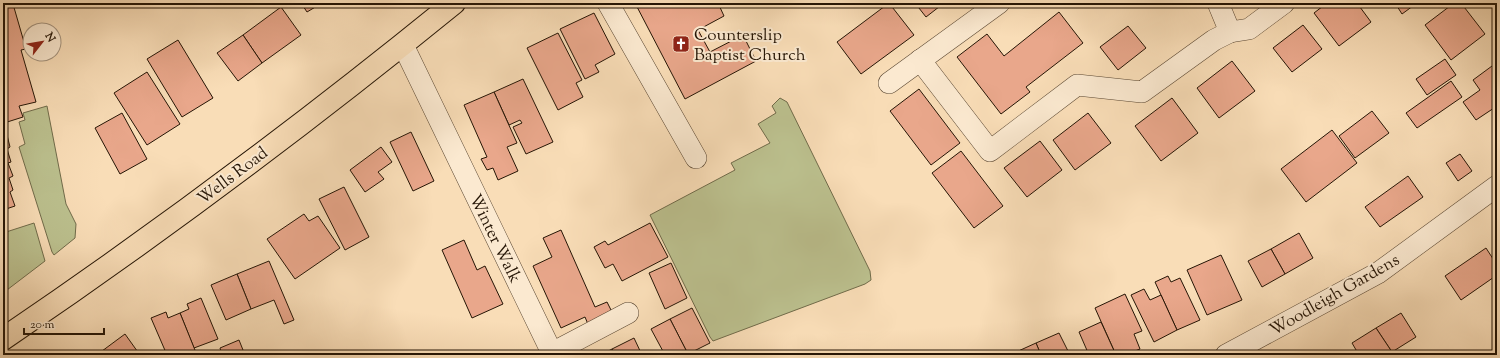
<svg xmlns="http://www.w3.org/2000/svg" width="1500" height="358" font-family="'Sorts Mill Goudy',serif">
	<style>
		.green { fill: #bcc18f; stroke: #706b4a }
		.building { fill: #e9a78b; stroke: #251505 }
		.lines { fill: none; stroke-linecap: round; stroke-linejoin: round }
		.minor-casing { stroke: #5a4732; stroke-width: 22 }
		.trunk-casing { stroke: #251505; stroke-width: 24 }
		.minor { stroke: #fbe9d0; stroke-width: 21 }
		.trunk { stroke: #f9ddb7; stroke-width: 22 }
		.labels { text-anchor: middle; stroke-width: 4; stroke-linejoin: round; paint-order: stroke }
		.poi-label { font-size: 17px; fill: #251505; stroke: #fbe9d0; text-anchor: start }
		.street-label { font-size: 17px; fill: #251505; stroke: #fbe9d0 }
	</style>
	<rect width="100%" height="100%" fill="#f9ddb7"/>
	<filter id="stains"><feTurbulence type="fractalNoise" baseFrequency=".005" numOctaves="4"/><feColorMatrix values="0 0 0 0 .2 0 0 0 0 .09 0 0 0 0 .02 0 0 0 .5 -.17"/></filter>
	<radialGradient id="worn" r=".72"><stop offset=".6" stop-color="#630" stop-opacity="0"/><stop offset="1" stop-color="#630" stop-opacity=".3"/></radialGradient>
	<!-- green -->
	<g class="green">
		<path d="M780,98L787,102L870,271L871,280L865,284L713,341L710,337L650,215L735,170L731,163L770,143L758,124L776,113L772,106Z"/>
		<path d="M47,106L66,204L76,224L75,238L54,255L52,252L19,147L25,144L19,122L25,120L23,113Z"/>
		<path d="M34,223L45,261L3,293V233Z"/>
	</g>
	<!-- building -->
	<g class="building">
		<path d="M301,3H322L307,12Z"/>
		<path d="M635,3H718L724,16L698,30L710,52L743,35L756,61L685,99Z"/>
		<path d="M889,3L914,35L861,74L837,42Z"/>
		<path d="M915,3H944L926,17Z"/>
		<path d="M1327,3H1357L1371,22L1339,46L1314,13Z"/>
		<path d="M1395,3H1417L1402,14Z"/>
		<path d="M1454,3H1461L1485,34L1451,60L1425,25Z"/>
		<path d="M13,4L26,49L21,50L36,102L19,106L23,117L4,123L10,147L7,149L11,162L8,163L13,176L9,178L13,190L10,192L15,206L3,210V7Z"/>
		<path d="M281,7L301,35L262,63L243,35Z"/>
		<path d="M1059,12L1083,43L1026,87L1030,92L1001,114L957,57L987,34L1004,56Z"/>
		<path d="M594,13L615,54L595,65L599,72L585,79L560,29Z"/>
		<path d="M1303,25L1322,49L1292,72L1273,48Z"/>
		<path d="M1128,26L1146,48L1118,70L1100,47Z"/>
		<path d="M558,33L582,80L576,83L583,97L558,110L527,48Z"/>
		<path d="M243,35L262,63L238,81L217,53Z"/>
		<path d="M178,40L213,98L182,117L147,59Z"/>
		<path d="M1445,59L1456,75L1427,95L1416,79Z"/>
		<path d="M1232,61L1255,91L1219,118L1197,88Z"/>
		<path d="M1492,66L1497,74V106L1476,120L1463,102L1480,90L1473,80Z"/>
		<path d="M147,72L180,124L147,145L114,93Z"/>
		<path d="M523,79L553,142L526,154L513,127L522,123L520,120L509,125L494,92Z"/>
		<path d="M1451,81L1462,97L1417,128L1406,113Z"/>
		<path d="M919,89L960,143L931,165L890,111Z"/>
		<path d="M494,92L517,143L507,147L518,171L498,180L493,168L487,170L481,159L487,157L464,105Z"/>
		<path d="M1172,98L1198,133L1161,161L1135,126Z"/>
		<path d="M1372,111L1389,133L1355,158L1339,136Z"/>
		<path d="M122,113L147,159L120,174L95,128Z"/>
		<path d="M1088,113L1111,143L1075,170L1053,140Z"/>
		<path d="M1332,130L1357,163L1306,202L1281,169Z"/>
		<path d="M411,132L434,181L413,191L390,142Z"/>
		<path d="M1040,141L1062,170L1027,197L1004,168Z"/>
		<path d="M381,147L392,162L378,172L384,179L365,192L350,170Z"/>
		<path d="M961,151L1003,206L974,228L932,173Z"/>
		<path d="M1460,154L1472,171L1458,181L1446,163Z"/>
		<path d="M1408,176L1423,197L1380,227L1365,207Z"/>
		<path d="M344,187L369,237L345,250L319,199Z"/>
		<path d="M304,214L309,221L318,216L340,248L295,279L267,239Z"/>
		<path d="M650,223L668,257L622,281L613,264L605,268L594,247L605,241L608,245Z"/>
		<path d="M561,230L595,307L607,302L615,318L590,329L585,317L561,328L533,266L552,257L543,238Z"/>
		<path d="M1299,233L1313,258L1285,274L1271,249Z"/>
		<path d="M464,240L477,270L485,266L503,304L472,318L442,250Z"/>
		<path d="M1486,248L1497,265V275L1461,300L1445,276Z"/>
		<path d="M1271,249L1285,274L1262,287L1248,261Z"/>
		<path d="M1221,255L1242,300L1207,315L1187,270Z"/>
		<path d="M269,261L294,320L284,324L274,300L251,309L237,274Z"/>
		<path d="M671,263L687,298L665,309L649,273Z"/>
		<path d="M237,274L251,309L226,320L211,285Z"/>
		<path d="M1168,276L1171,282L1180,278L1200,320L1177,330L1155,282Z"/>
		<path d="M1144,289L1150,300L1161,295L1177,330L1154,342L1131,295Z"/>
		<path d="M1125,294L1142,331L1134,334L1140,349L1125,355H1116L1095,308Z"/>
		<path d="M201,298L218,339L194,348L180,313L189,309L187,304Z"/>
		<path d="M692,308L710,343L688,354L670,319Z"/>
		<path d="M166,312L168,318L180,313L197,355H181V354L167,355L151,318Z"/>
		<path d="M1401,313L1416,337L1392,352L1376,328Z"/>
		<path d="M670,319L688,354L686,355H665L651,329Z"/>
		<path d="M1101,322L1116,355H1089L1079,332Z"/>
		<path d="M1376,328L1392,352L1387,355H1359L1352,343Z"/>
		<path d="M1059,333L1070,355H1041L1036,343Z"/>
		<path d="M125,334L140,355H98V354Z"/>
		<path d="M634,338L642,355H615L612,349Z"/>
		<path d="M239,340L245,355H222L220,348Z"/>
		<path d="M1036,343L1041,355H1015L1014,353Z"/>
		<path d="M612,349L615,355H601Z"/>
	</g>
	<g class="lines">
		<!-- minor casing -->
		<g class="minor-casing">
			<g id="minor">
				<path d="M608,3L696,158"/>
				<path d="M1218,3L1230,32"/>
				<path d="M403,45L552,353L628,313"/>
				<path d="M920,60L990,151L1077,85L1142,92L1214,40L1230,32L1249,29L1284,3"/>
				<path d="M889,83L999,3"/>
				<path d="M1226,355L1378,273L1497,186"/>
			</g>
		</g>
		<!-- trunk casing -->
		<g class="trunk-casing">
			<path id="trunk" d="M3,339C158,234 309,121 454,3"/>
		</g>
		<!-- minor -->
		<use href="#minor" class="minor"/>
		<!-- trunk -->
		<use href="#trunk" class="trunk"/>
	</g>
	<!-- icons -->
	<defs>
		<g id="church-square" transform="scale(0.9)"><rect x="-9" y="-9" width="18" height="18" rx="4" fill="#8f2418" stroke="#fbe9d0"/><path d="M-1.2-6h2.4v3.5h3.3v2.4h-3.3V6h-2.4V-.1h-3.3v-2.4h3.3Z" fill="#fff"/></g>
	</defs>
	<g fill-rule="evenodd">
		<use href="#church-square" x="681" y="44"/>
	</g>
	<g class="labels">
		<!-- poi labels -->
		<g class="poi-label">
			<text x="694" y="40">Counterslip<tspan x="694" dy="20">Baptist Church</tspan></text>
		</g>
		<!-- street labels -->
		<g class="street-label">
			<text transform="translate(232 175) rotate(-37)" y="6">Wells Road</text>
			<text transform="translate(496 238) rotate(64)" y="6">Winter Walk</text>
			<text transform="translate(1334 294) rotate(-30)" y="6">Woodleigh Gardens</text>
		</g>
	</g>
	<!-- margin -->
	<rect width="1500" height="358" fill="none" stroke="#f9ddb7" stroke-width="16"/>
	<rect x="4" y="4" width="1492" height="350" fill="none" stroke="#251505" stroke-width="2"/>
	<rect x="8" y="8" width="1484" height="342" fill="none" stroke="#251505"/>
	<!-- north arrow -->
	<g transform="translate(42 42) rotate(59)"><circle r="19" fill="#fbe9d0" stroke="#a5947f"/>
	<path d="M0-3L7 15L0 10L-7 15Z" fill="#8f2418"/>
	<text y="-6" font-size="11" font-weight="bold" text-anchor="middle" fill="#251505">N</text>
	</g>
	<!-- scale -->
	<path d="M24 328v6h80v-6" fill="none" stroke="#251505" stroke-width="2"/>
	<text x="30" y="328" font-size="12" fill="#251505" stroke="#fbe9d0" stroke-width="3" paint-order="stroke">20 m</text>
	<rect width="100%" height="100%" filter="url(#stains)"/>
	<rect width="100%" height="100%" fill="url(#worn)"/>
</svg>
